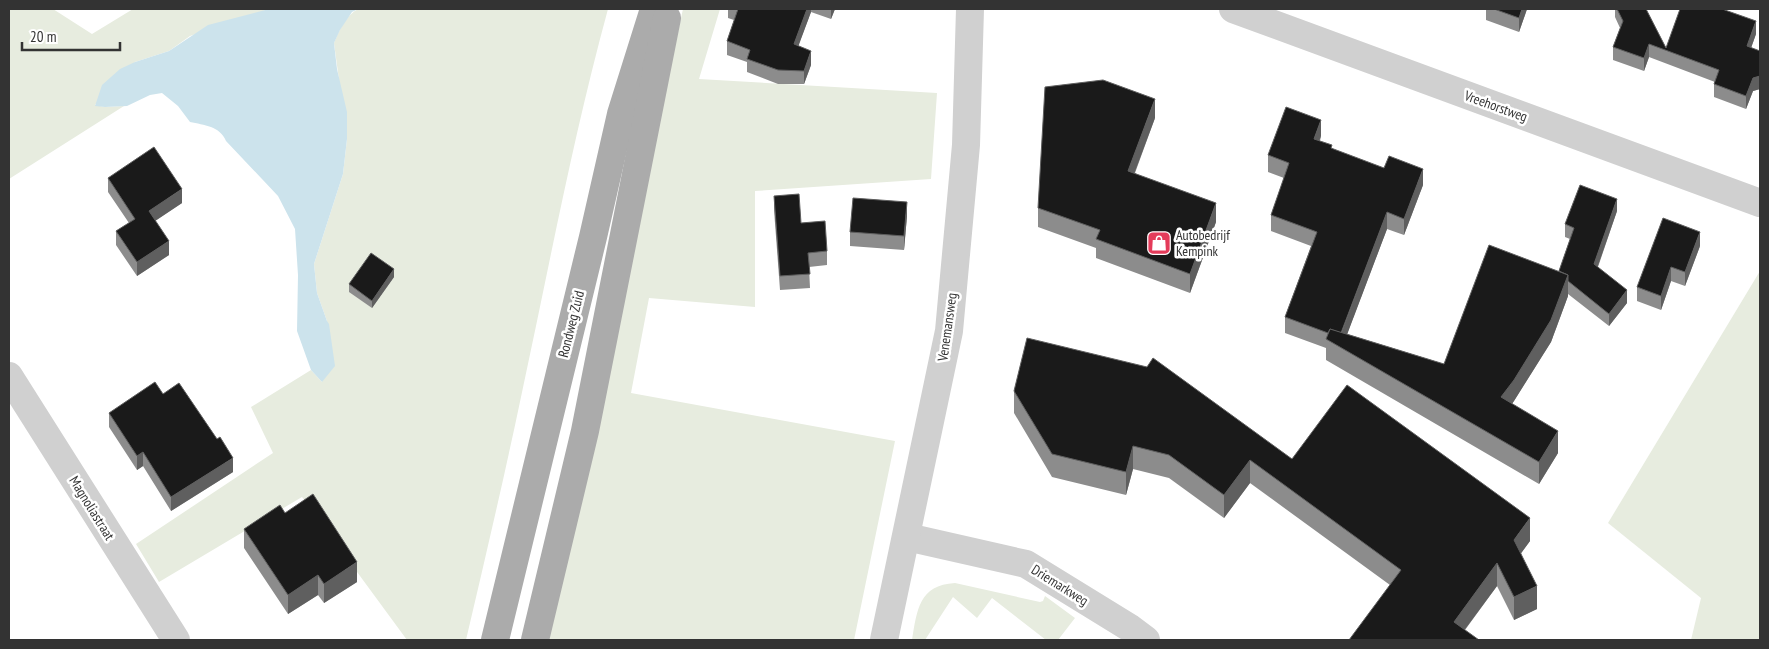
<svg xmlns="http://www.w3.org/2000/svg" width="1769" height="649" font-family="'PT Sans Narrow',sans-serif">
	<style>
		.green { fill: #e7ecdf }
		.water { fill: #cce3ec }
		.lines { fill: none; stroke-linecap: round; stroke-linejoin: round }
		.street { stroke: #d0d0d0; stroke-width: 28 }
		.primary { stroke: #ababab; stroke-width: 28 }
		.wall { fill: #8c8c8c }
		.shaded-wall { fill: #5f5f5f }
		.building { fill: #1a1a1a; stroke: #5f5f5f }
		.labels { text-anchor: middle; stroke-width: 5; stroke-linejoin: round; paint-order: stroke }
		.street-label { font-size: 14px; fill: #333; stroke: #fff }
		.poi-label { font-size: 14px; fill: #333; stroke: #fff; text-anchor: start }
	</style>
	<rect width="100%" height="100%" fill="#fff"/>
	<!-- green -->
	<g class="green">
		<path d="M9,9H53L92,34L133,9H269L190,36L169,51L135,62L95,105L105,107L124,106L9,179Z"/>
		<path d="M358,9H608C573,137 549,267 521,397C504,478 485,559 466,640H407L302,497L159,582L136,544L273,453L251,407L311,370L322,382L327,321L317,293L314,264L343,174L347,139L334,43C339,31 346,15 358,9Z"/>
		<path d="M683,9H720L699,79L937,93L931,179L755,191V307L649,298L631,393L895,441L854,640H547L569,526Z"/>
		<path d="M1760,271V640H1691L1701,598L1608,523Z"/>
		<path d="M955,583L1040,602L1043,601L1045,596L1075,618L1058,640H1046L992,598L977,618L953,597L925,640H912C917,610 919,585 955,583Z"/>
	</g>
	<!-- water -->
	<path class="water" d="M269,9H358L352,12L340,30L334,43L337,69L347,112V139L343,174L314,264L317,293L327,321L329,324L335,366L322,382L311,370L297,331L298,275L295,229L278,196L226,141C220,126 204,125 190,122L178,106L162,93L150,95L127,106L105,107L95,106L102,85L120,69L135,62L169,51L208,25Z"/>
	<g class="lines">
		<!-- street -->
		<g class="street">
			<path d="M1233,9L1760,203"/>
			<path d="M9,376L176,640"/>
			<path d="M907,537L1026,564L1130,628L1146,640"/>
			<path d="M884,640L949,331L966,145L970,9"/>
		</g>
		<!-- primary -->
		<g class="primary">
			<path d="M495,640L593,237L621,114L654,9"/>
			<path d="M535,640L585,431L667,18"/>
		</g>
	</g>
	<!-- wall -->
	<g class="wall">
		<path d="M728,9H835L831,19L811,12L798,46L811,65L804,84H778L747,72V62L727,55V41L734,20L728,18Z"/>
		<path d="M1486,9H1527L1519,32L1486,20Z"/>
		<path d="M1615,9H1646L1666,48L1756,34L1751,48L1760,51V89L1753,91L1746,109L1714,97V84L1715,82L1649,57L1644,71L1613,60V47L1620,28L1615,17Z"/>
		<path d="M1155,118L1135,173L1216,222L1190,293L1096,258V248L1038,227V208Z"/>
		<path d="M1321,136L1320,141L1332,149L1423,185L1404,235L1387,229L1347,334L1444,364L1559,271L1570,239L1565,237V224L1617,211L1598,267L1627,303L1609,326L1568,294V296L1551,342L1512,404L1558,453L1539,484L1326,360V348L1285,333V317L1311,246L1271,231V215L1284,178L1268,172V155Z"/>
		<path d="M108,178L182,203L155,221L169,255L137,276L116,245V231L129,223L108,192Z"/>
		<path d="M774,196L801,223L827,251V265L809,267L810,288L780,290L774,210Z"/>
		<path d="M907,216L904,250L850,246V232Z"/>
		<path d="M1700,246L1685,286L1671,281L1661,310L1637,301V287Z"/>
		<path d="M394,277L372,308L349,292V284Z"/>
		<path d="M1014,391L1292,459L1530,541L1521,553L1537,609L1514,620L1497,586L1465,630L1390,585L1250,483L1224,518L1169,478L1133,469L1126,495L1052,477L1014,413Z"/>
		<path d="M163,394L233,472L171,511L143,466L137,470L109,427V413Z"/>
		<path d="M285,513L357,582L324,603L318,595L288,614L244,548V529Z"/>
	</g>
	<!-- shaded-wall -->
	<g class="shaded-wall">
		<path d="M807,9H811V12L794,58V44Z"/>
		<path d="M831,9H835L831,19Z"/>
		<path d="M1522,9H1527L1519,32V18Z"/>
		<path d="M1756,21V34L1747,59V46Z"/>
		<path d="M1649,44V57L1644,71V58Z"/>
		<path d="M811,51V65L804,84V71Z"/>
		<path d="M1760,76V89L1753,91L1746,109V96L1753,78Z"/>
		<path d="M1155,99V118L1128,190V171Z"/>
		<path d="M1321,120V136L1314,155V139Z"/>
		<path d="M1423,169V185L1404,235V219Z"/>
		<path d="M182,189V203L149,225V211Z"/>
		<path d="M1617,199V211L1594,277V264Z"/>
		<path d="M907,202V216L904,250V236Z"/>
		<path d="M1216,203V222L1190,293V274Z"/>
		<path d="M1387,212V229L1342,348L1340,337Z"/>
		<path d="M1700,232V246L1685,286V272Z"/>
		<path d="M169,241V255L137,276V262Z"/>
		<path d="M1671,267V281L1661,310V296Z"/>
		<path d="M394,269V277L372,308V301Z"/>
		<path d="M1568,275V296L1551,342L1514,401L1501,419V397Z"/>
		<path d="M1627,290V303L1609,326V314Z"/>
		<path d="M1558,431V453L1539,484V462Z"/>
		<path d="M1133,446V469L1126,495V472Z"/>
		<path d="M143,452V466L137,470V456Z"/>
		<path d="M233,458V472L171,511V497Z"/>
		<path d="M1250,460V483L1224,518V495Z"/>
		<path d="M1530,518V541L1514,563V540Z"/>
		<path d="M357,562V582L324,603V584Z"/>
		<path d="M1497,563V586L1457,640L1454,622Z"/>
		<path d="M318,575V595L288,614V595Z"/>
		<path d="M1537,586V609L1514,620V597Z"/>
	</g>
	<!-- building -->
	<g class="building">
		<path d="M738,9H807L794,44L811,51L804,71L778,70L747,59L750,50L727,41Z"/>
		<path d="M1494,9H1522L1519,18Z"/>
		<path d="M1617,9H1646L1666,48L1680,9H1722L1756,21L1747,46L1760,51V76L1753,78L1746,96L1714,84L1719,70L1649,44L1644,58L1613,47L1623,21Z"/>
		<path d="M1103,80L1155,99L1128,171L1216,203L1190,274L1096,239L1100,230L1038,208L1045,87Z"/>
		<path d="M1286,107L1321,120L1314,139L1332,145L1331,148L1384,168L1389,156L1423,169L1404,219L1387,212L1341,333L1330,329L1328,333L1285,317L1317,232L1271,215L1289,163L1268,155Z"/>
		<path d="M154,147L182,189L149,211L169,241L137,262L116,231L135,219L108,178Z"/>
		<path d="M1580,185L1617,199L1594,264L1627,290L1609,314L1568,281V275L1559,271L1574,228L1565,224Z"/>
		<path d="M799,194L801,223L825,221L827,251L808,253L810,274L780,276L774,196Z"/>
		<path d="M853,198L907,202L904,236L850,232Z"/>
		<path d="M1663,218L1700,232L1685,272L1671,267L1661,296L1637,287Z"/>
		<path d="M1489,245L1568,275L1551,320L1514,380L1501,397L1558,431L1539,462L1326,339L1330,329L1444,364Z"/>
		<path d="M371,253L394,269L372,301L349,284Z"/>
		<path d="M1027,338L1147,367L1153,358L1292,459L1347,385L1530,518L1514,540L1537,586L1514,597L1497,563L1454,622L1479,640H1349L1401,570L1250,460L1224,495L1169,455L1133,446L1126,472L1052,454L1014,391Z"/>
		<path d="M155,382L163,394L179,383L217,439L220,437L233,458L171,497L143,452L137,456L109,413Z"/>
		<path d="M313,494L357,562L324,584L318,575L288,595L244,529L280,505L285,513Z"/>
	</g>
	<!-- icons -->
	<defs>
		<g id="shop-square" transform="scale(1.25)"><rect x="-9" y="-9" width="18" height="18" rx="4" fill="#e43b5a" stroke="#fff"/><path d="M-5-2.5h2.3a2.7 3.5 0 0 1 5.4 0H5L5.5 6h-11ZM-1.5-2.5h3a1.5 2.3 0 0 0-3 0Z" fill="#fff"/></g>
	</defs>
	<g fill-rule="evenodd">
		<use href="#shop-square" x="1159" y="243"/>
	</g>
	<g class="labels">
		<!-- street labels -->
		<g class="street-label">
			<text transform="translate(1496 106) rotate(20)" y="5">Vreehorstweg</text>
			<text transform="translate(571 324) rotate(-76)" y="5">Rondweg Zuid</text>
			<text transform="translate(947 327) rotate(-82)" y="5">Venemansweg</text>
			<text transform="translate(92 508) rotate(58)" y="5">Magnoliastraat</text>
			<text transform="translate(1060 585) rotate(32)" y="5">Driemarkweg</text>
		</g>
		<!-- poi labels -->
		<g class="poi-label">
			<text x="1176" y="240">Autobedrijf<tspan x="1176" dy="16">Kempink</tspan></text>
		</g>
	</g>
	<!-- border -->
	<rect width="1769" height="649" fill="none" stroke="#333333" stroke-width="20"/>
	<!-- scale -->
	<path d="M22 42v8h98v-8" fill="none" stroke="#333333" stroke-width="2.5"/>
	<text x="30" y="42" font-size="15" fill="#333333" stroke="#ffffff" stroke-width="4" paint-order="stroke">20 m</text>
</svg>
